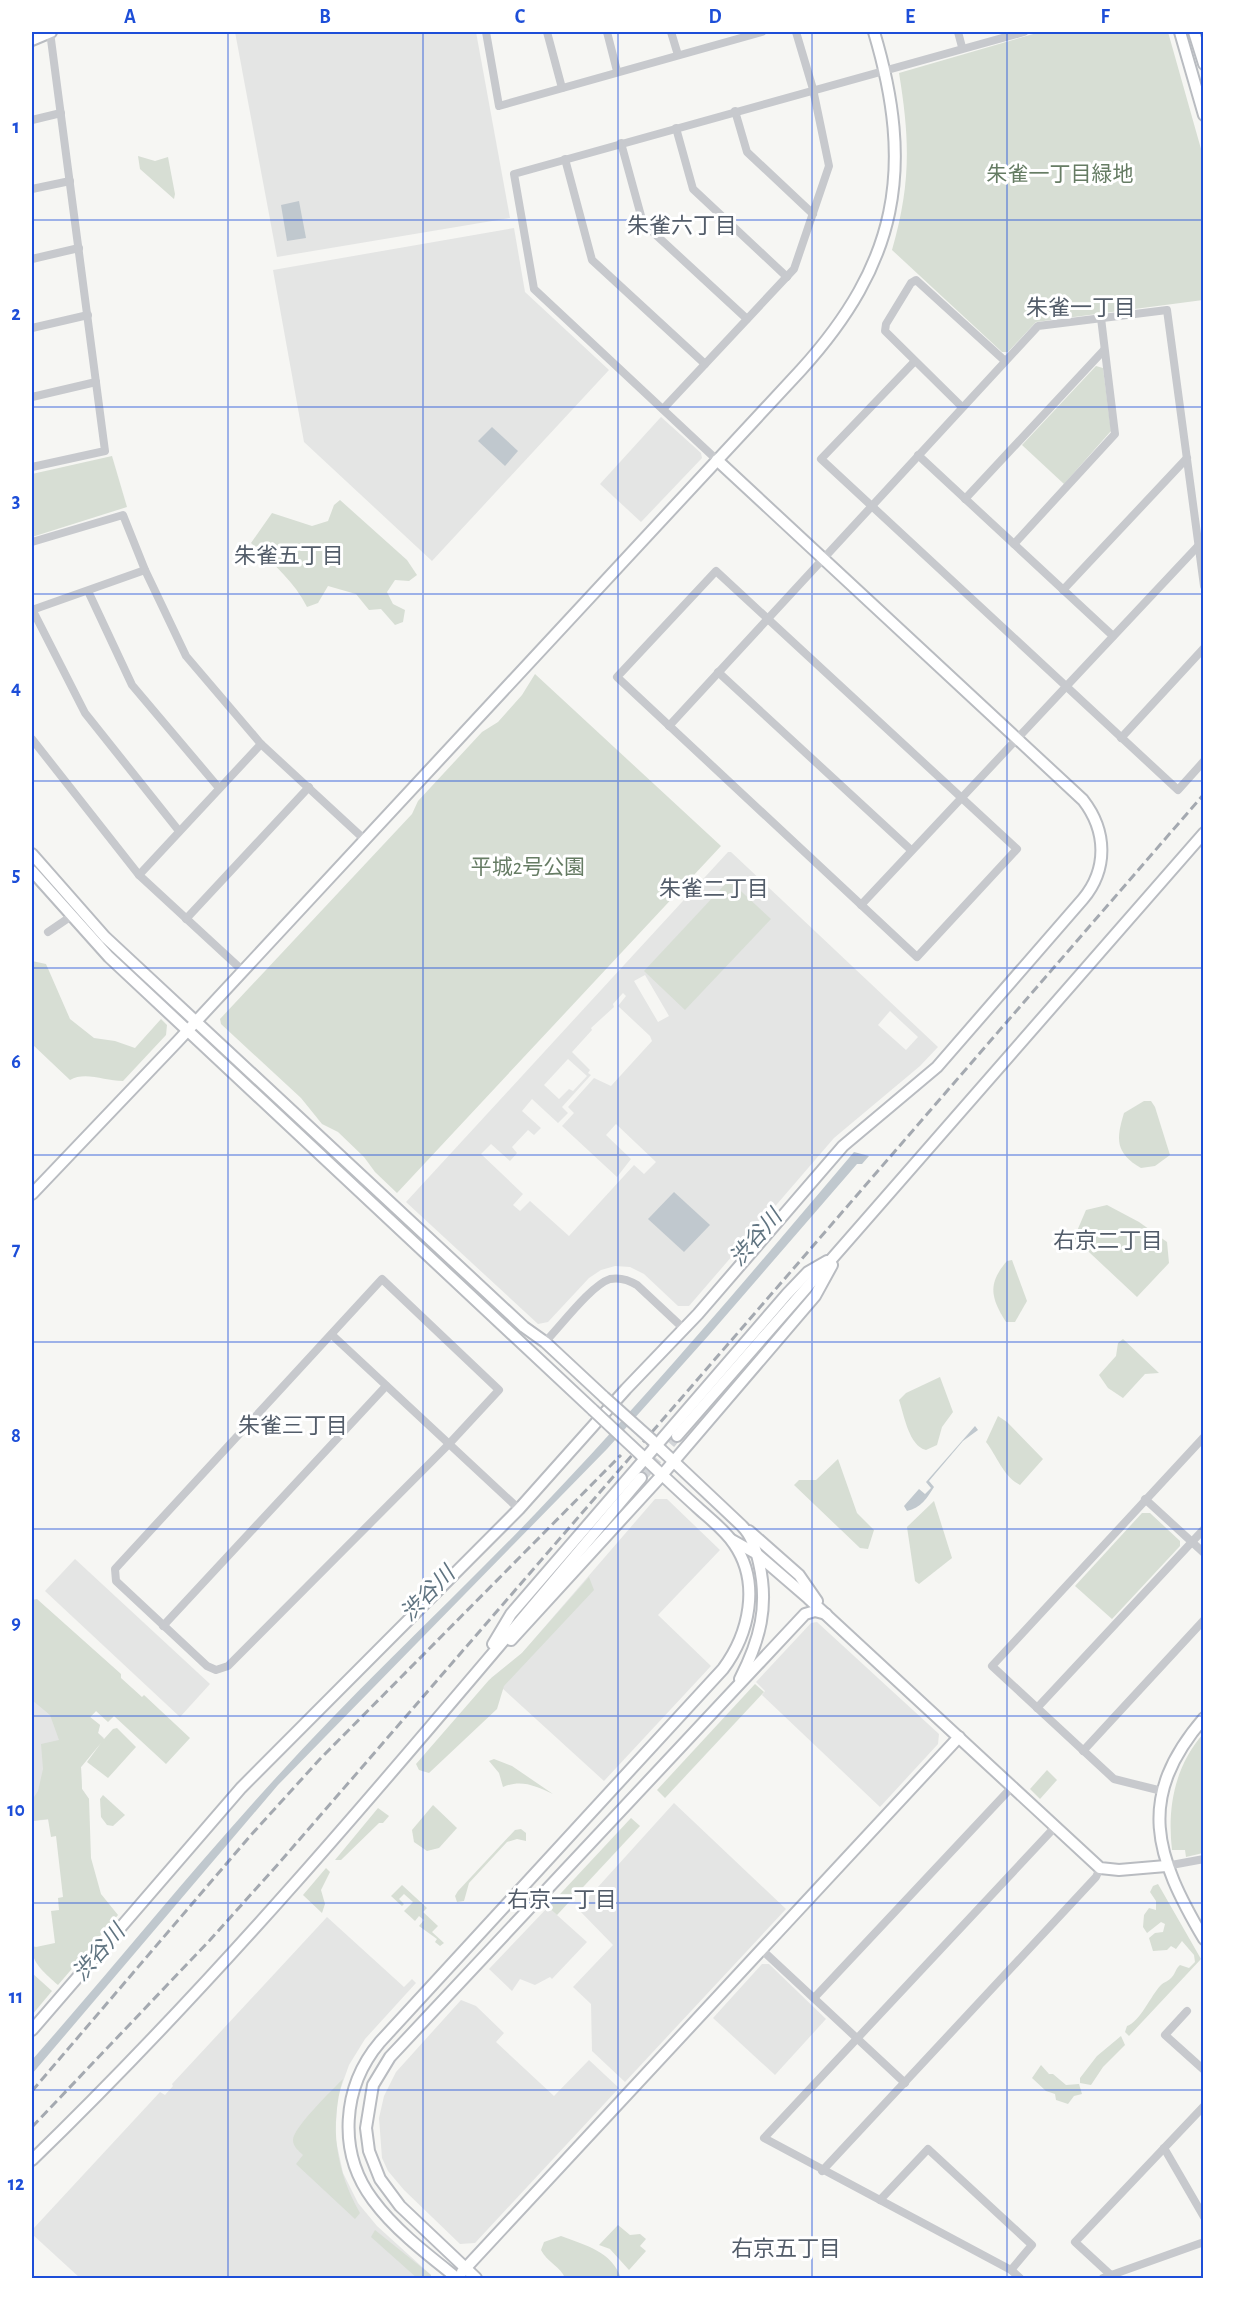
<svg xmlns="http://www.w3.org/2000/svg" width="1235" height="2310" font-family="'Alegreya Sans','Noto Sans JP',sans-serif">
	<style>
		.built { fill: #e4e5e4; fill-rule: evenodd }
		.green { fill: #d7ded4 }
		.water { fill: #c0c8ce }
		.lines { fill: none; stroke-linecap: round; stroke-linejoin: round }
		.secondary-tunnel { stroke: #d2d5d8; stroke-width: 10; stroke-dasharray: 10 5; stroke-linecap: butt }
		.secondary-casing { stroke: #b9bcc1; stroke-width: 14 }
		.street { stroke: #c7c9cd; stroke-width: 8 }
		.secondary { stroke: #fff; stroke-width: 10 }
		.rail { stroke: #a4a9b0; stroke-width: 3; stroke-dasharray: 9 4.5; stroke-linecap: butt }
		.secondary-bridge-casing { stroke: #b9bcc1; stroke-width: 14; stroke-linecap: butt }
		.secondary-bridge { stroke: #fff; stroke-width: 10 }
		.grid { fill: none; stroke: #1d4ed8; stroke-width: 1.5; stroke-opacity: 0.55 }
		.labels { text-anchor: middle; stroke-width: 6; stroke-linejoin: round; paint-order: stroke }
		.park-label { font-size: 21px; fill: #667c64; stroke: #fff }
		.neighbourhood-label { font-size: 22px; fill: #535d6a; stroke: #fff }
		.water-label { font-size: 22px; font-style: italic; fill: #607481; stroke: #fff }
		.neatline { fill: none; stroke: #1d4ed8; stroke-width: 2 }
		.grid-label { font-size: 20px; text-anchor: middle; font-weight: bold; fill: #1d4ed8 }
	</style>
	<rect width="100%" height="100%" fill="#f6f6f3"/>
	<!-- built -->
	<g class="built">
		<path d="M235,32H476L510,218L277,257Z"/>
		<path d="M514,228L525,292L609,370L432,561L304,442L273,270Z"/>
		<path d="M661,417L701,453L702,458L641,522L600,484Z"/>
		<path d="M728,852H731L938,1047L920,1066L834,1138L689,1306H678L644,1274L630,1267L615,1266L601,1270L589,1278L548,1322L538,1324L406,1202ZM645,975L669,1016L658,1022L634,981ZM623,993L626,996L618,1006L650,1036L652,1041L611,1086L594,1078L568,1107L574,1113L562,1126L617,1177L631,1159L606,1135L616,1124L656,1162L644,1174L634,1165L569,1236L530,1201L520,1211L513,1205L523,1194L481,1154L491,1144L510,1161L517,1153L512,1147L528,1130L534,1135L541,1128L522,1111L532,1099L558,1123L568,1113L562,1107L591,1075L588,1073L590,1070L572,1052L592,1030L591,1028L614,1007L613,1004ZM890,1011L918,1037L906,1050L878,1025ZM568,1059L587,1076L573,1091L569,1089L559,1099L544,1085Z"/>
		<path d="M655,1499H667L720,1550L658,1615L711,1666L604,1781L491,1678L522,1653Z"/>
		<path d="M75,1559L210,1684L180,1717L45,1591Z"/>
		<path d="M817,1622L939,1734L938,1744L880,1807L762,1695L765,1691L756,1682L811,1623Z"/>
		<path d="M32,1654L96,1711L90,1717L100,1725L98,1733L104,1738L81,1767L82,1789L89,1799V1816L32,1821Z"/>
		<path d="M674,1803L786,1909L625,2082L592,2051L591,2004L573,1987L613,1945L578,1909Z"/>
		<path d="M548,1907L587,1942L552,1979L550,1977L535,1985L520,1979L512,1991L489,1969Z"/>
		<path d="M327,1917L404,1987L412,1979L416,1983L365,2039L349,2065L338,2096L335,2136L343,2173L358,2203L377,2226L431,2275V2278H80L32,2234L33,2229L160,2092L165,2095L173,2086L172,2084Z"/>
		<path d="M762,1964H769L826,2019L775,2075L713,2018Z"/>
		<path d="M461,2000L476,2006L504,2033L496,2042L554,2096L589,2060L619,2088L475,2243L460,2244L404,2190L388,2171L382,2158L379,2118L384,2096L396,2072Z"/>
	</g>
	<!-- green -->
	<g class="green">
		<path d="M1040,32H1168L1203,156V300L1036,322L1008,352H1002L892,250C911,184 910,140 899,73Z"/>
		<path d="M138,156L155,161L168,157L175,194L174,199L140,169Z"/>
		<path d="M1096,366L1103,368L1111,431L1064,484L1022,445Z"/>
		<path d="M112,456L127,507L32,537V474Z"/>
		<path d="M340,500L407,560L417,575L409,581L395,580L387,592L393,604L405,610L403,622L395,625L381,609L369,610L356,594L328,586L318,603L307,607C294,581 272,563 251,543L272,513L312,526L328,521L334,505Z"/>
		<path d="M535,674L721,846L397,1193L375,1172L364,1157L338,1132L322,1124L301,1098L221,1024L220,1019L412,814L418,801L482,732L498,722L522,695Z"/>
		<path d="M729,880L771,919L685,1010L644,971Z"/>
		<path d="M32,961L46,964L70,1019L94,1038L115,1041L135,1048L161,1019L167,1025L166,1035L123,1081C105,1081 85,1071 70,1080L32,1044Z"/>
		<path d="M1144,1101H1151L1155,1107L1170,1155L1155,1166L1141,1168C1115,1153 1116,1139 1124,1113Z"/>
		<path d="M1107,1205L1139,1222L1167,1242L1169,1263L1137,1297L1074,1238L1086,1210Z"/>
		<path d="M1012,1260L1027,1301L1015,1322H1006C991,1298 987,1284 1007,1261Z"/>
		<path d="M1123,1339L1159,1373L1145,1374L1123,1398L1108,1388L1099,1375L1116,1356L1118,1343Z"/>
		<path d="M940,1377L953,1412L942,1427L937,1445L926,1450C909,1446 904,1415 899,1400L906,1393Z"/>
		<path d="M998,1416L1007,1422L1043,1459L1020,1485C1003,1476 997,1456 986,1442Z"/>
		<path d="M838,1459L857,1513L874,1530L868,1549L860,1548L794,1485L799,1480H816Z"/>
		<path d="M934,1501L952,1558L919,1584L915,1581L907,1527Z"/>
		<path d="M1142,1513H1150L1180,1541V1546L1112,1619L1075,1586Z"/>
		<path d="M589,1577L594,1590L504,1686L497,1709L429,1773L419,1770L416,1764L489,1680L522,1653Z"/>
		<path d="M37,1599L121,1674V1678L142,1697L144,1695L190,1738L166,1764L114,1716L108,1722L96,1711L90,1717L100,1725L98,1733L104,1739L113,1729L117,1728L136,1747L108,1778L87,1762L101,1743L81,1767L82,1789L89,1799L91,1858L101,1894L118,1915L58,1985C45,1973 31,1963 32,1946L36,1947L55,1943L51,1911L59,1910L58,1898L63,1897L56,1836L51,1837L48,1819L32,1821V1800L38,1791L43,1769L41,1744L59,1740L50,1715L32,1700V1600Z"/>
		<path d="M755,1684L764,1692L665,1798L657,1790Z"/>
		<path d="M1203,1734V1853L1186,1857L1185,1850H1172C1167,1807 1175,1766 1203,1734Z"/>
		<path d="M494,1759L512,1766L553,1794C536,1786 521,1779 503,1787L499,1773L489,1761Z"/>
		<path d="M1047,1770L1057,1780L1040,1799L1030,1789Z"/>
		<path d="M103,1795L125,1815L113,1826L107,1825L101,1817L100,1799Z"/>
		<path d="M433,1805L457,1828L439,1848L427,1851L414,1842L412,1830Z"/>
		<path d="M378,1808L389,1816L383,1823H379L341,1860H335Z"/>
		<path d="M631,1818L640,1826L557,1915L548,1907Z"/>
		<path d="M521,1829L526,1833V1841L517,1839L507,1842L469,1883L464,1901L457,1902L455,1896L458,1891L515,1830Z"/>
		<path d="M326,1868L330,1872L321,1890L325,1904L322,1913L303,1895Z"/>
		<path d="M1158,1884L1201,1959L1129,2036L1125,2032L1127,2026C1140,2022 1151,1995 1161,1985C1164,1982 1169,1981 1172,1977C1176,1972 1176,1968 1180,1965L1189,1968L1195,1962L1194,1955L1182,1941L1176,1949L1171,1946L1167,1950L1153,1951L1149,1938L1155,1933L1163,1932L1165,1924L1161,1922L1147,1933L1143,1927L1144,1915L1149,1908L1156,1910V1901L1150,1892L1153,1886Z"/>
		<path d="M402,1885L427,1908L423,1912L438,1926L432,1932L444,1943L440,1946L435,1942L437,1939L419,1926L424,1920L419,1916L415,1921L404,1911L413,1902L404,1894L399,1899L404,1904L402,1906L391,1896Z"/>
		<path d="M32,1973L52,1991L32,2015Z"/>
		<path d="M1121,2036L1125,2045L1103,2067L1091,2085L1080,2083V2078L1097,2056Z"/>
		<path d="M1041,2065L1049,2074H1053L1066,2085L1079,2084L1082,2094L1074,2096L1068,2104L1056,2100L1055,2094L1046,2091L1032,2078Z"/>
		<path d="M343,2079C329,2126 336,2171 360,2213L355,2219L296,2164L303,2155C299,2151 293,2147 293,2140C293,2128 332,2090 343,2079Z"/>
		<path d="M618,2225L630,2235L640,2234L646,2239L640,2246L646,2251L629,2270L610,2249L599,2245Z"/>
		<path d="M375,2230L431,2275V2278H417L371,2237Z"/>
		<path d="M561,2236C587,2246 611,2251 621,2278H565C561,2267 547,2262 541,2250L544,2242Z"/>
	</g>
	<!-- water -->
	<g class="water">
		<path d="M299,201L306,238L287,241L281,205Z"/>
		<path d="M492,427L518,451L505,466L478,441Z"/>
		<path d="M854,1152L869,1156L862,1164H857L709,1335L607,1449L278,1785L32,2074V2060C113,1968 190,1872 273,1781C357,1688 450,1603 536,1513C647,1397 750,1275 854,1152Z"/>
		<path d="M674,1192L710,1225L684,1252L648,1219Z"/>
		<path d="M975,1426L978,1430L963,1441L929,1481L934,1487C927,1498 921,1508 907,1511L904,1506L919,1489L925,1494L931,1488L926,1482Z"/>
	</g>
	<g class="lines">
		<!-- secondary-tunnel -->
		<path class="secondary-tunnel" d="M641,1478L677,1436"/>
		<!-- secondary casing -->
		<g class="secondary-casing">
			<g id="secondary">
				<path d="M1180,32L1204,115"/>
				<path d="M1194,32L1204,64"/>
				<path d="M32,40L51,32"/>
				<path d="M32,854L105,937L524,1327L545,1342L604,1397"/>
				<path d="M32,871L109,957L593,1410"/>
				<path d="M32,1194L177,1042L801,370C898,263 915,169 874,32"/>
				<path d="M677,1436L1204,833"/>
				<path d="M653,1442L742,1526C752,1536 756,1549 759,1563C769,1606 760,1640 740,1679"/>
				<path d="M749,1531L799,1575L817,1601"/>
				<path d="M732,1540L757,1554L808,1598L1100,1868L1119,1870L1166,1866"/>
				<path d="M511,1640L662,1475L815,1296L832,1265"/>
				<path d="M493,1644L511,1614L787,1294L808,1272L827,1261"/>
				<path d="M1204,1718C1135,1798 1155,1856 1204,1939"/>
				<path d="M32,2030L241,1788L519,1509L626,1389L698,1314L843,1146L937,1067L1083,899C1108,869 1107,831 1083,800L717,460"/>
				<path d="M32,2160C251,1948 444,1710 641,1478"/>
				<path d="M462,2272L959,1737"/>
				<path d="M457,2278C428,2255 395,2230 373,2200C337,2152 342,2087 380,2042L723,1669C749,1634 761,1583 734,1544C725,1530 710,1519 698,1508C678,1490 659,1472 640,1454"/>
				<path d="M476,2278L400,2206L380,2179L369,2151L366,2128L373,2085L390,2057L805,1614L815,1611L826,1614"/>
			</g>
		</g>
		<!-- street -->
		<g class="street">
			<path d="M486,32L499,106L762,32"/>
			<path d="M547,32L562,88"/>
			<path d="M607,32L617,71"/>
			<path d="M671,32L678,55"/>
			<path d="M958,32L962,47"/>
			<path d="M735,111L747,152L813,214"/>
			<path d="M32,120L61,113"/>
			<path d="M676,128L693,189L787,277"/>
			<path d="M621,143L643,223L747,319"/>
			<path d="M565,159L592,260L705,364"/>
			<path d="M32,189L70,181"/>
			<path d="M32,259L79,248"/>
			<path d="M32,328L88,315"/>
			<path d="M914,362L821,459L1178,790L1204,761"/>
			<path d="M32,397L96,382"/>
			<path d="M962,407L885,331L886,324L911,283L916,280L1005,361"/>
			<path d="M663,409L794,269L829,166L813,89L796,32"/>
			<path d="M918,455L1113,636"/>
			<path d="M717,460L534,289L514,174L1024,32"/>
			<path d="M32,467L105,451L50,32"/>
			<path d="M965,499L1104,350"/>
			<path d="M32,542L123,515L145,570L186,656L261,744L364,839"/>
			<path d="M1014,544L1115,434L1101,318"/>
			<path d="M716,571L1017,849L917,957L617,677Z"/>
			<path d="M1063,590L1187,458"/>
			<path d="M88,591L132,685L219,788"/>
			<path d="M32,609L85,713L179,831"/>
			<path d="M32,610L145,570"/>
			<path d="M718,672L911,850"/>
			<path d="M669,726L1038,326L1167,310L1204,586"/>
			<path d="M1121,738L1204,648"/>
			<path d="M32,739L139,875L242,970"/>
			<path d="M139,875L261,744"/>
			<path d="M861,905L1199,545"/>
			<path d="M186,919L309,787"/>
			<path d="M48,932L70,917"/>
			<path d="M382,1279L499,1390L448,1445L228,1666L216,1670L207,1666L116,1581L115,1569Z"/>
			<path d="M332,1335L519,1509"/>
			<path d="M545,1342C560,1327 591,1285 610,1279C620,1277 629,1280 637,1285L683,1328"/>
			<path d="M1145,1499L1204,1553"/>
			<path d="M163,1626L386,1386"/>
			<path d="M1037,1708L1204,1529"/>
			<path d="M1083,1751L1204,1620"/>
			<path d="M1162,1791L1114,1779L992,1666L1204,1437"/>
			<path d="M1166,1866L1204,1859"/>
			<path d="M762,1950L905,2083"/>
			<path d="M814,1998L1012,1787"/>
			<path d="M1187,2011L1165,2035L1204,2070"/>
			<path d="M1164,2148L1204,2217"/>
			<path d="M822,2171L1096,1877L1100,1868"/>
			<path d="M880,2200L928,2149L1032,2245L1011,2270"/>
			<path d="M1020,2278L1011,2270L764,2138L1055,1827"/>
			<path d="M1103,2278L1204,2242"/>
			<path d="M1114,2278L1075,2242L1204,2106"/>
		</g>
		<!-- secondary -->
		<use href="#secondary" class="secondary"/>
		<!-- rail -->
		<g class="rail">
			<path d="M32,2091L251,1835L320,1759L621,1455"/>
			<path d="M32,2127L210,1940L280,1862L1204,794"/>
		</g>
		<!-- secondary-bridge casing -->
		<g class="secondary-bridge-casing">
			<g id="secondary-bridge">
				<path d="M604,1397L653,1441"/>
				<path d="M593,1410L640,1454"/>
			</g>
		</g>
		<!-- secondary-bridge -->
		<use href="#secondary-bridge" class="secondary-bridge"/>
	</g>
	<!-- grid -->
	<path class="grid" d="M228,32V2278M423,32V2278M618,32V2278M812,32V2278M1007,32V2278M32,220H1204M32,407H1204M32,594H1204M32,781H1204M32,968H1204M32,1155H1204M32,1342H1204M32,1529H1204M32,1716H1204M32,1903H1204M32,2090H1204"/>
	<g class="labels">
		<!-- park labels -->
		<g class="park-label">
			<text x="1060" y="181">朱雀一丁目緑地</text>
			<text x="528" y="874">平城2号公園</text>
		</g>
		<!-- neighbourhood labels -->
		<g class="neighbourhood-label">
			<text x="682" y="233">朱雀六丁目</text>
			<text x="1081" y="315">朱雀一丁目</text>
			<text x="289" y="563">朱雀五丁目</text>
			<text x="714" y="896">朱雀二丁目</text>
			<text x="1108" y="1248">右京二丁目</text>
			<text x="293" y="1433">朱雀三丁目</text>
			<text x="562" y="1907">右京一丁目</text>
			<text x="786" y="2256">右京五丁目</text>
		</g>
		<!-- water labels -->
		<g class="water-label">
			<text transform="translate(755 1237) rotate(-49)" y="8">渋谷川</text>
			<text transform="translate(427 1593) rotate(-46)" y="8">渋谷川</text>
			<text transform="translate(98 1952) rotate(-49)" y="8">渋谷川</text>
		</g>
	</g>
	<!-- border -->
	<rect width="1235" height="2310" fill="none" stroke="#ffffff" stroke-width="66"/>
	<rect x="33" y="33" width="1169" height="2244" class="neatline"/>
	<g class="grid-label">
		<text x="130" y="23">A</text>
		<text x="325" y="23">B</text>
		<text x="520" y="23">C</text>
		<text x="715" y="23">D</text>
		<text x="910" y="23">E</text>
		<text x="1105" y="23">F</text>
		<text x="16" y="133">1</text>
		<text x="16" y="320">2</text>
		<text x="16" y="507">3</text>
		<text x="16" y="694">4</text>
		<text x="16" y="881">5</text>
		<text x="16" y="1068">6</text>
		<text x="16" y="1255">7</text>
		<text x="16" y="1442">8</text>
		<text x="16" y="1629">9</text>
		<text x="16" y="1816">10</text>
		<text x="16" y="2003">11</text>
		<text x="16" y="2190">12</text>
	</g>
</svg>
